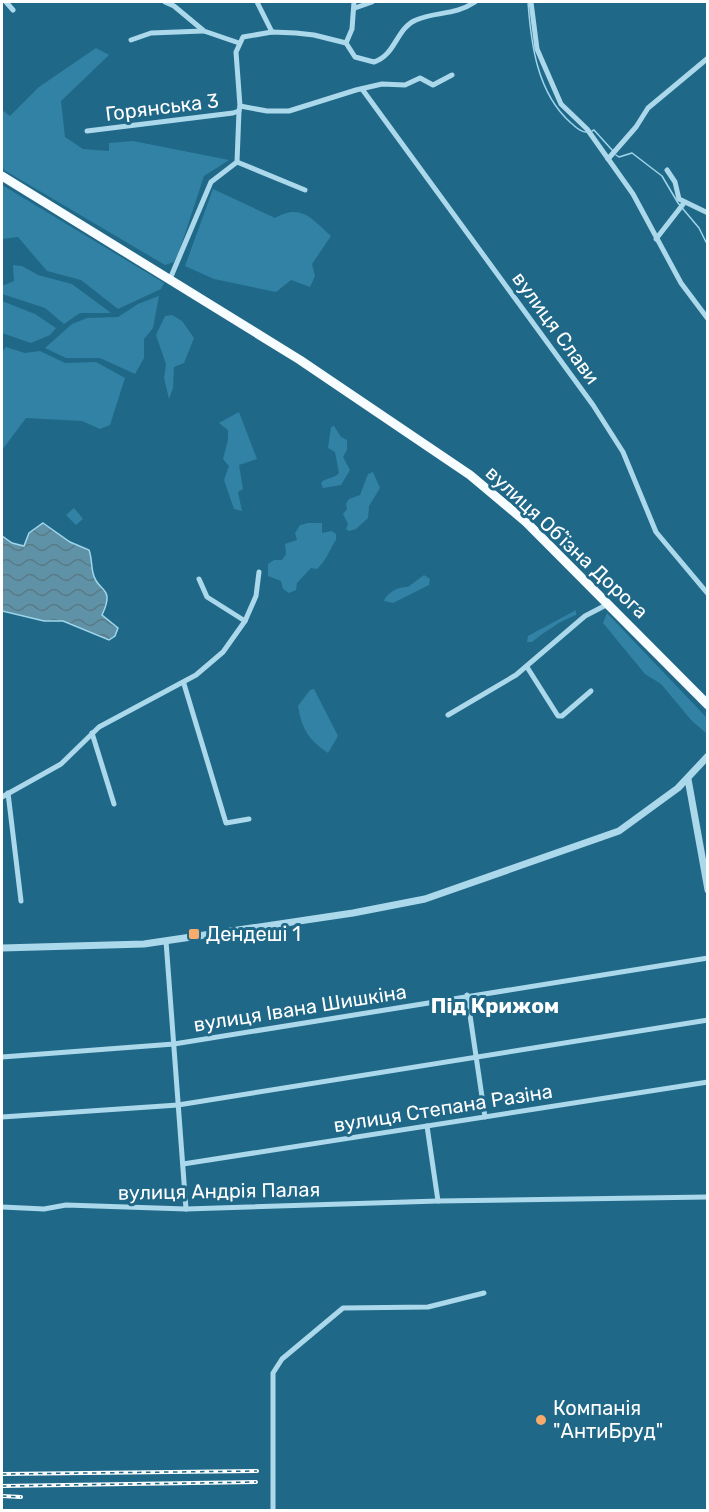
<svg xmlns="http://www.w3.org/2000/svg" width="709" height="1512" font-family="Rubik,sans-serif">
	<style>
		.grass { fill: #3182a4 }
		.water { fill: url(#water-waves); stroke: #9ed6ec; stroke-width: 1.5 }
		.lines { fill: none; stroke-linecap: round; stroke-linejoin: round }
		.stream { stroke: #9ed6ec; stroke-width: 1.5 }
		.minor { stroke: #abd8ea; stroke-width: 5 }
		.tertiary { stroke: #abd8ea; stroke-width: 7 }
		.trunk { stroke: #f7fcfe; stroke-width: 9 }
		.rail-casing { stroke: #fff; stroke-width: 4 }
		.rail { stroke: #206888; stroke-width: 1.5; stroke-dasharray: 4.5; stroke-linecap: butt }
		.poi-dot { fill: #f8ab6b; stroke: #206888; stroke-width: 2 }
		.labels { text-anchor: middle; stroke-width: 6; stroke-linejoin: round; paint-order: stroke }
		.street-label { font-size: 20px; fill: #fff; stroke: #206888 }
		.poi-label { font-size: 20px; fill: #fff; stroke: #206888; text-anchor: start }
		.neighbourhood-label { font-size: 21px; font-weight: bold; fill: #fff; stroke: #206888 }
	</style>
	<defs>
		<pattern id="water-waves" width="16" height="10" patternUnits="userSpaceOnUse" patternTransform="scale(1.5)"><rect width="16" height="10" fill="#6092a7"/><path d="M0 5q4-4 8 0t8 0" fill="none" stroke="#597a87"/></pattern>
	</defs>
	<rect width="100%" height="100%" fill="#206888"/>
	<!-- grass -->
	<g class="grass">
		<path d="M96,48L109,55L61,101L65,137L83,149L109,151V143L133,141L229,160L204,176L179,252L174,262L165,265L4,170L2,164V110L10,116L39,87Z"/>
		<path d="M2,185L164,283L161,289L118,309L81,280L47,271L18,237L2,239Z"/>
		<path d="M213,189L275,218C301,203 312,219 331,236L312,264L315,276L310,287L291,280L276,292L214,279L185,266Z"/>
		<path d="M13,265L22,266L38,275L72,284L111,313H80L64,324L45,308L2,294V286L14,281Z"/>
		<path d="M159,296L153,328L144,339V358L135,374L100,358H66L45,348L72,324L87,318L118,317L138,304Z"/>
		<path d="M2,301L35,314L56,328L50,335L31,343L2,333Z"/>
		<path d="M172,315L182,321L194,338L184,363L174,367L173,388L169,399L164,378L166,364L156,335L165,316Z"/>
		<path d="M6,347L25,353L40,351L65,363L96,362L125,378L110,425L100,429L82,421L26,418L2,450V352Z"/>
		<path d="M239,412L257,459L239,465L243,489L238,492L242,511L234,509L224,480L229,466L223,459L228,440V430L219,423Z"/>
		<path d="M334,426L341,437L347,440V450L343,457L350,470L341,485L323,488L321,483C326,477 334,479 339,473L335,452L328,448L331,427Z"/>
		<path d="M373,472L380,488L369,506L368,518L356,529L349,531L346,529L348,524L343,514L347,509L346,504L349,499L360,495L368,474Z"/>
		<path d="M74,508L83,519L76,525L66,515Z"/>
		<path d="M308,523H322V533L332,531L336,534V540C329,550 327,560 317,569L311,568L297,583L296,590L289,593L283,589L281,581L268,576V564L274,560H282L286,554L285,544L297,540L295,533L300,525Z"/>
		<path d="M424,575L430,579L429,585L393,603L384,601C387,592 400,586 408,587Z"/>
		<path d="M576,610V615C562,620 544,632 532,642H527L528,636Z"/>
		<path d="M607,613L707,718V734L692,721L661,684L645,674L603,623Z"/>
		<path d="M314,689L338,736L328,753C309,740 302,730 298,706L310,690Z"/>
	</g>
	<!-- water -->
	<path class="water" d="M43,523L70,542L89,550C92,558 91,565 93,573C97,593 116,585 102,615L118,628L115,636L109,640L63,621H44L2,611V536L12,543L24,546L29,533Z"/>
	<g class="lines">
		<!-- stream -->
		<g class="stream">
			<path d="M528,2C531,44 537,93 571,123C576,127 580,132 586,132"/>
			<path d="M592,131L594,130L613,151"/>
			<path d="M616,155L619,157L632,153L662,176L678,203L699,228L708,246"/>
		</g>
		<!-- minor -->
		<g class="minor">
			<path d="M6,2L13,10"/>
			<path d="M165,2L174,6L204,31L239,43"/>
			<path d="M257,2L272,32"/>
			<path d="M531,2L537,49L561,104L587,129L633,194L681,283L708,319"/>
			<path d="M355,8L372,2"/>
			<path d="M131,40L151,33L203,31"/>
			<path d="M346,43L352,29L354,2"/>
			<path d="M362,89L593,405L623,452L656,532L708,594"/>
			<path d="M240,106L236,52L243,37L272,32L296,33L314,35L346,43L355,57L374,62C396,55 396,28 416,20C437,11 454,16 475,2"/>
			<path d="M87,131L233,113L239,111L240,106L267,111H289L356,90L382,84L405,85L420,78L433,85L452,75"/>
			<path d="M608,159L636,127L648,108L708,58"/>
			<path d="M237,162L305,190"/>
			<path d="M667,170L675,182L679,199L708,213"/>
			<path d="M656,239L684,203"/>
			<path d="M170,279L211,182L237,162L239,111"/>
			<path d="M199,579L207,597L245,621"/>
			<path d="M527,667L558,716H562L591,691"/>
			<path d="M184,684L226,823L249,819"/>
			<path d="M448,715L516,675L585,616L608,604"/>
			<path d="M92,733L114,804"/>
			<path d="M8,793L21,901"/>
			<path d="M2,797L61,764L99,727L196,675L223,652L245,621L256,596L259,572"/>
			<path d="M166,941L186,1209"/>
			<path d="M467,995L485,1117"/>
			<path d="M2,1057L174,1044L708,958"/>
			<path d="M2,1117L178,1105L708,1020"/>
			<path d="M427,1126L438,1201"/>
			<path d="M183,1164L708,1082"/>
			<path d="M2,1207L44,1209L66,1205L186,1209L438,1201L708,1197"/>
			<path d="M273,1510V1373L282,1359L343,1308L428,1307L484,1293"/>
		</g>
		<!-- tertiary -->
		<g class="tertiary">
			<path d="M688,779L708,890"/>
			<path d="M2,948L144,944L353,913L425,899L619,831L678,788L708,756"/>
		</g>
		<!-- trunk -->
		<path class="trunk" d="M2,176L300,360L470,475L526,522L708,705"/>
		<!-- rail casing -->
		<g class="rail-casing">
			<g id="rail">
				<path d="M2,1474L257,1471"/>
				<path d="M2,1486L256,1482"/>
				<path d="M2,1496L21,1497"/>
			</g>
		</g>
		<!-- rail -->
		<use href="#rail" class="rail"/>
	</g>
	<!-- markers -->
	<g class="poi-dot">
		<rect x="188" y="928" width="12" height="12" rx="3"/>
		<circle cx="541" cy="1420" r="6"/>
	</g>
	<g class="labels">
		<!-- street labels -->
		<g class="street-label">
			<text transform="translate(162 107) rotate(-7)" y="7">Горянська 3</text>
			<text transform="translate(556 328) rotate(54)" y="7">вулиця Слави</text>
			<text transform="translate(567 542) rotate(43)" y="7">вулиця Обʼїзна Дорога</text>
			<text transform="translate(300 1008) rotate(-9)" y="7">вулиця Івана Шишкіна</text>
			<text transform="translate(443 1108) rotate(-9)" y="7">вулиця Степана Разіна</text>
			<text transform="translate(219 1191) rotate(-1)" y="7">вулиця Андрія Палая</text>
		</g>
		<!-- poi labels -->
		<g class="poi-label">
			<text x="206" y="941">Дендеші 1</text>
			<text x="553" y="1415">Компанія<tspan x="553" dy="23">"АнтиБруд"</tspan></text>
		</g>
		<!-- neighbourhood labels -->
		<g class="neighbourhood-label">
			<text x="495" y="1013">Під Крижом</text>
		</g>
	</g>
	<!-- border -->
	<rect width="709" height="1512" fill="none" stroke="#ffffff" stroke-width="6"/>
</svg>
